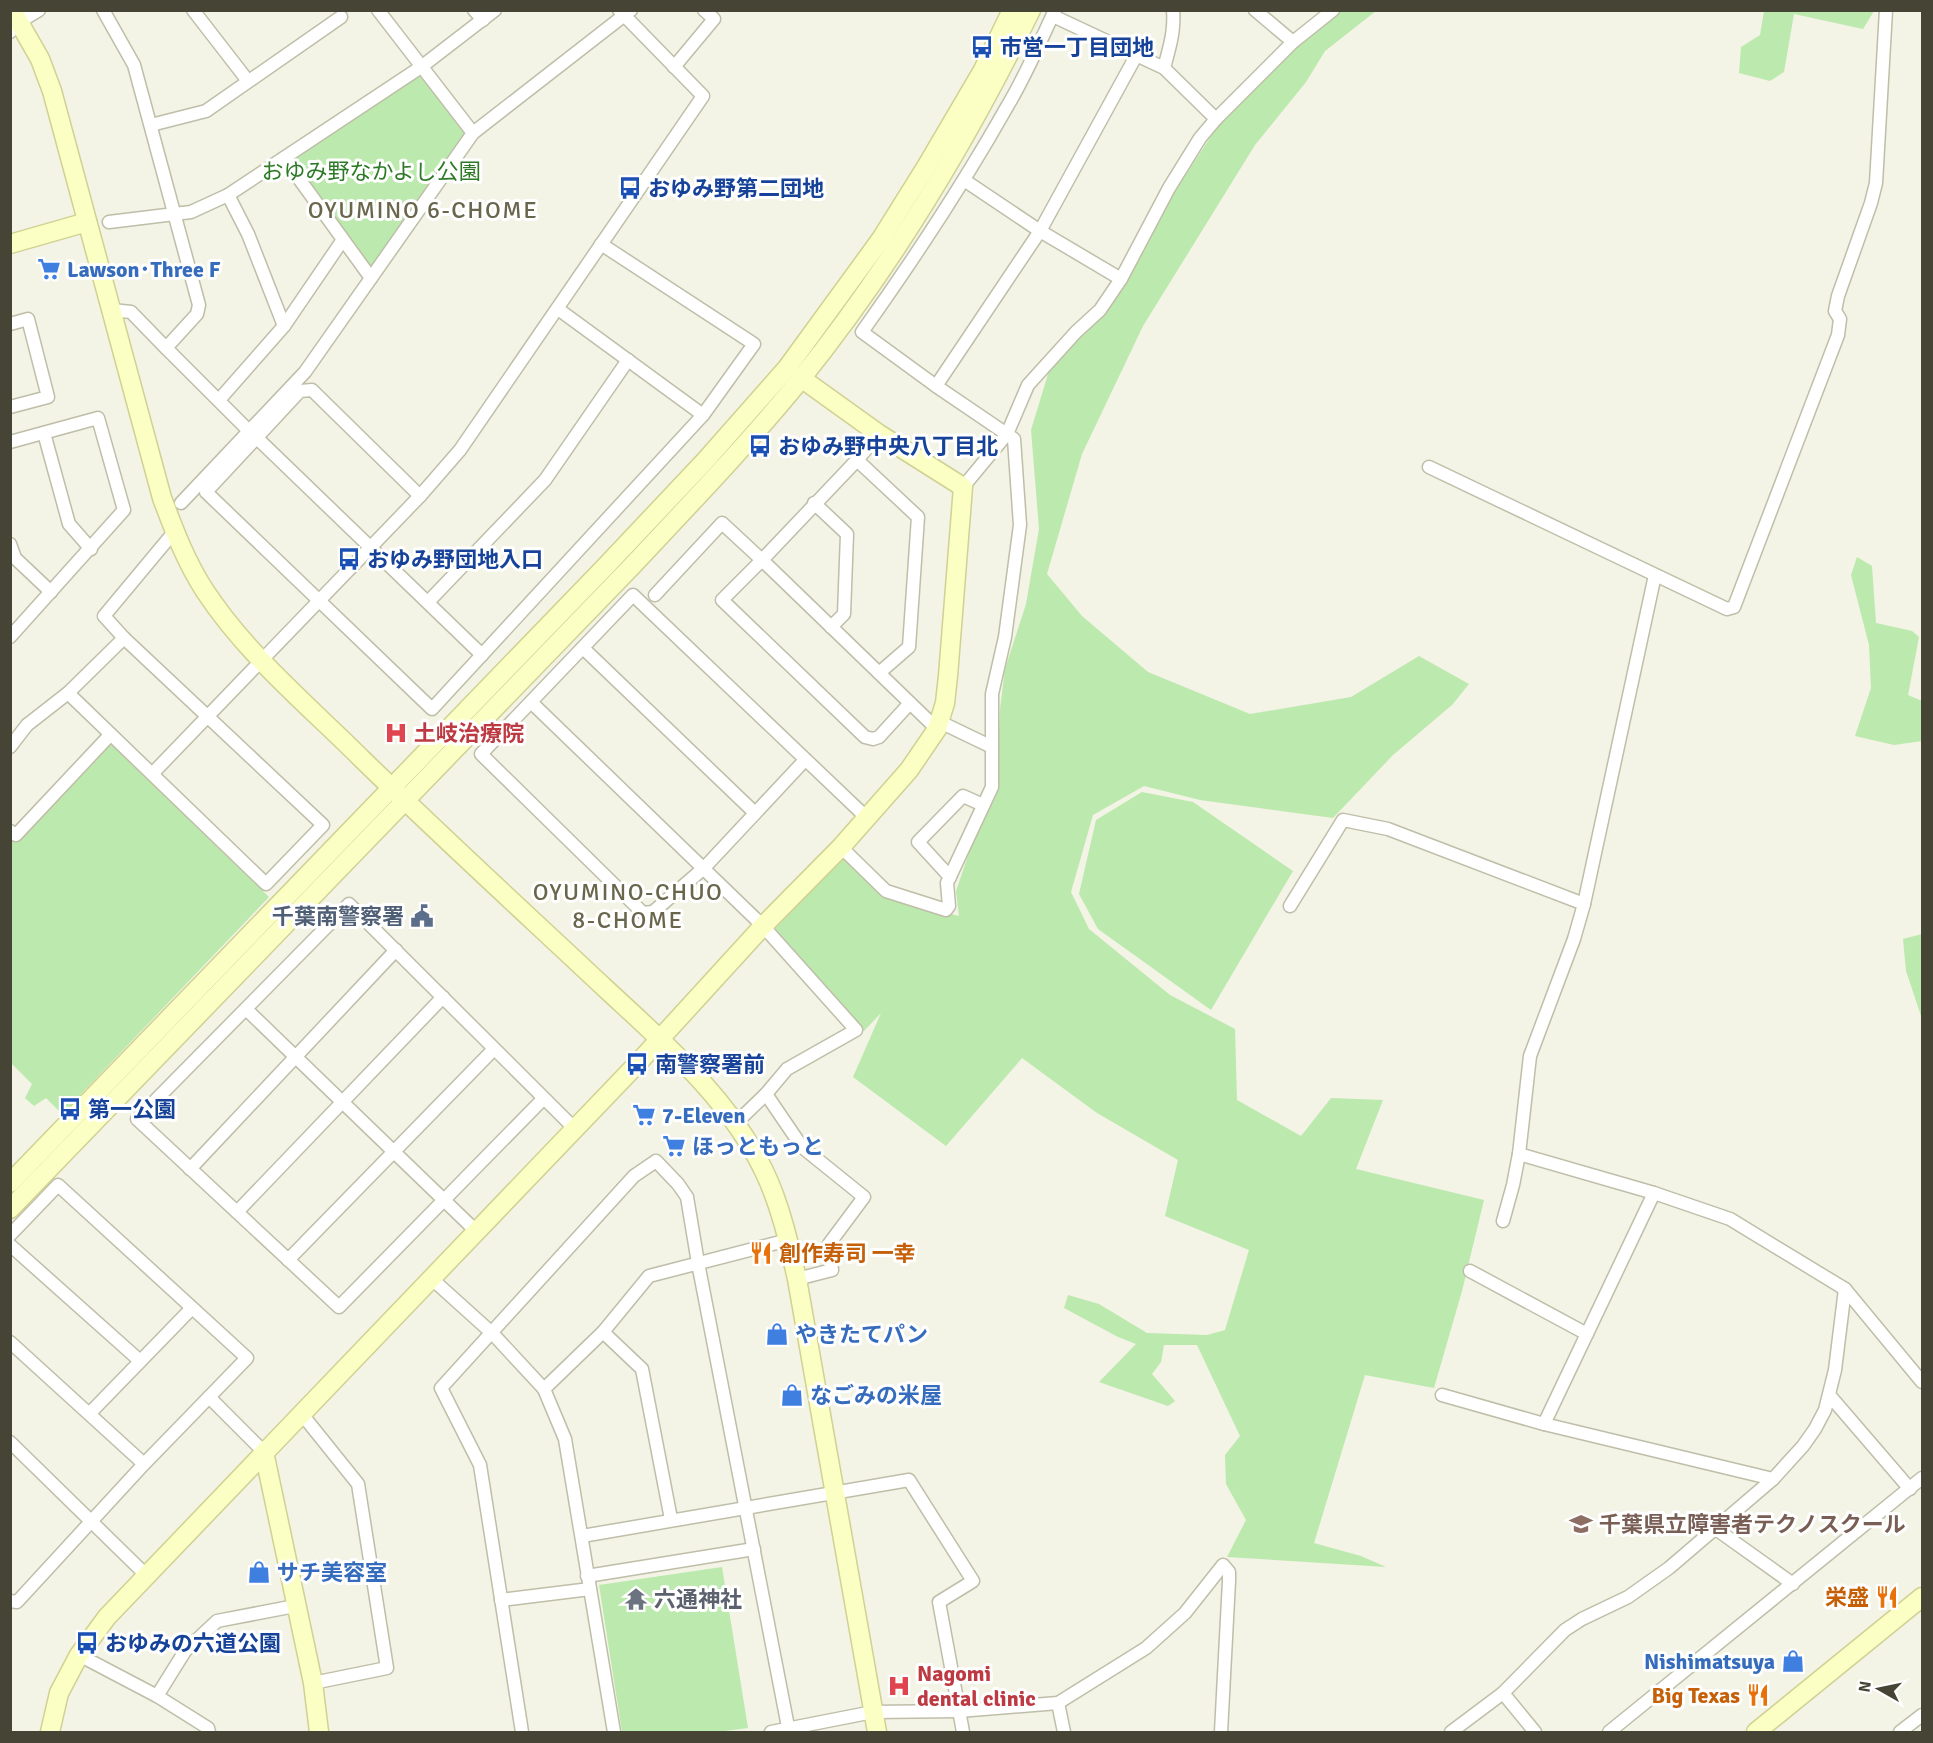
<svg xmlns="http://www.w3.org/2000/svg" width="1933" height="1743" font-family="Signika,'Noto Sans JP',sans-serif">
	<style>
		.green { fill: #bce9ad }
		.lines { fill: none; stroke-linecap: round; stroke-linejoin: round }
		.street-casing { stroke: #bfbea8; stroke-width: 15 }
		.secondary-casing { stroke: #d0d192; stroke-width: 21 }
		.street { stroke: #fff; stroke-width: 12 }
		.secondary { stroke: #fcffc4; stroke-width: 18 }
		.labels { text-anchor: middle; stroke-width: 6; stroke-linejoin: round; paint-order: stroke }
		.transit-label { font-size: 22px; font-weight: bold; fill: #164399; stroke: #fff; text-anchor: start }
		.park-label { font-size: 22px; fill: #2d7a26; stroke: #fff }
		.shop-label { font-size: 22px; font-weight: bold; fill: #366cbe; stroke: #fff; text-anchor: start }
		.health-label { font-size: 22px; font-weight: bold; fill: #be3a42; stroke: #fff; text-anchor: start }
		.service-label { font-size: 22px; font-weight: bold; fill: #4e5e75; stroke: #fff; text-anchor: end }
		.food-label { font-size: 22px; font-weight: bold; fill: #c56008; stroke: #fff; text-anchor: end }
		.education-label { font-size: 22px; font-weight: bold; fill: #785e54; stroke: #fff; text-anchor: start }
		.worship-label { font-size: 22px; font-weight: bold; fill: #5b616d; stroke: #fff; text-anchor: start }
		.neighbourhood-label { font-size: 24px; letter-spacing: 1.5px; fill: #69664c; stroke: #fff }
	</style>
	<rect width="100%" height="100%" fill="#f3f3e6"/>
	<!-- green -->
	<g class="green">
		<path d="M1331,11H1376L1325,51L1306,82L1255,145L1143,326L1082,454L1047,574L1082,616L1148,672L1250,714L1351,697L1419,656L1469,684L1452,705L1393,755L1333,818L1200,800L1144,786L1093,815L1071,892L1089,929L1170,995L1235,1029L1237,1100L1301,1136L1331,1098L1383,1100L1356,1169L1484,1200L1462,1291L1434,1388L1365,1375L1314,1543L1361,1556L1386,1567L1227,1557L1246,1520L1226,1484L1225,1455L1240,1436L1197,1345H1164L1161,1362L1152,1374L1175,1401L1168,1406L1099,1382L1136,1344L1118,1337L1064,1308L1068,1295L1099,1304L1147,1333L1207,1335L1225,1330L1249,1250L1165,1216L1178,1160L1097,1113L1022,1058L946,1146L853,1077L881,1013L864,1031L774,930L844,856L887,898L959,916L956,891L971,847L996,796L1000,709L1005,669L1026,604L1039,529L1031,430L1052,361L1099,318L1155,222L1236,98Z"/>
		<path d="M1764,11V10L1874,11L1863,29L1794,14L1784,72L1770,81L1739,73L1741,47L1760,35Z"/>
		<path d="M418,74L467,135L369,270L291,156Z"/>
		<path d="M1857,557L1872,566L1876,623L1912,631L1919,637L1908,695L1922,701V741L1894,745L1855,736L1871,688L1869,645L1851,575Z"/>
		<path d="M110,743L269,897L62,1114L46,1098L34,1106L25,1098L32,1084L11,1063L10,837L18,842Z"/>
		<path d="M1142,792L1193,802L1293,871L1211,1010L1098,929L1079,894L1096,820Z"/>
		<path d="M1922,934V1019L1906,971L1903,939Z"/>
		<path d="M722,1567L748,1728L717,1732H622L599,1585Z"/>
	</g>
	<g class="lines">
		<!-- street casing -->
		<g class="street-casing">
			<g id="street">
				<path d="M103,10L134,65L199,305L197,314L166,348L249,431"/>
				<path d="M193,10L248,81"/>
				<path d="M378,10L473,133"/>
				<path d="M474,10L483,20"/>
				<path d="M1255,10L1293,42"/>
				<path d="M1053,16L1164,68L1216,119"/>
				<path d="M10,32L19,22L39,10"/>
				<path d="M674,67L714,19L704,10"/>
				<path d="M1164,68C1169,49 1175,31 1173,10"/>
				<path d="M151,125L206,111L341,17"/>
				<path d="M284,158L371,278"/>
				<path d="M964,180L1040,231L1121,279"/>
				<path d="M228,195L248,234L284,326"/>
				<path d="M109,222L191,212L228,195L421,67L495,10"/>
				<path d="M558,309L703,415"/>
				<path d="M112,310L131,312L166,348"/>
				<path d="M10,324L28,319L48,397L10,407"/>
				<path d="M936,386L862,332C914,259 964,183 1008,105C1026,75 1040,42 1055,10"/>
				<path d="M219,400L284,326L342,241"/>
				<path d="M44,433L69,524L91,549"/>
				<path d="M879,434L857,460L762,560L937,729"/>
				<path d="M257,438L482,655"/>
				<path d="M10,442L98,418L124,510L10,637"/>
				<path d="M857,460L918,517L909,647L879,673"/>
				<path d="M1429,467L1727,609L1734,607L1838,335L1840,319L1835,311L1838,296L1871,203L1876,183L1886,10"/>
				<path d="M963,487L1007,434L1028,385L1076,332L1100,310L1121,279L1169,188L1200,138L1216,119L1293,42L1333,10"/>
				<path d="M420,496L312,390L300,391L206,492L432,709L703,415L754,344L601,244"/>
				<path d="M181,503L305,372L473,133L631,10"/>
				<path d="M814,503L847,534L844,614L831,627"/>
				<path d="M10,544L15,558L51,592"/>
				<path d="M655,595L722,523L762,560L722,600L865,737L873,739L879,737L910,703"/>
				<path d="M429,601L545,480L628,360"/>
				<path d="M583,648L755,813"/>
				<path d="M68,693L266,884L323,825L124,638"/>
				<path d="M532,703L763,926L856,1030L787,1069L766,1094L735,1124"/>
				<path d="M940,722L992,747"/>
				<path d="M10,747L27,725L68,693L124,638L104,616L174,532"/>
				<path d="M805,760L704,868L653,912L643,913L481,754L633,595L867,818"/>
				<path d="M152,774L420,496L460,450L703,96L619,10"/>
				<path d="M10,831L16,835L110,735"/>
				<path d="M841,847L886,891L946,910L949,906L947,883L992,787V694L1005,637L1020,525L1014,439L936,386L1040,231L1136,56"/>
				<path d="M950,877L918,842L963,796L983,805"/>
				<path d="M1290,906L1343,820L1388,829L1584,904"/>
				<path d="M246,1009L477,1232"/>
				<path d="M766,1094L802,1147L864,1197L829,1244L832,1270L797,1279"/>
				<path d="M544,1098L339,1307L137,1119L349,904C425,979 500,1054 575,1129"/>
				<path d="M1519,1154L1654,1193L1730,1219L1845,1289L1922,1382"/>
				<path d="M190,1169L396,950"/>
				<path d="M237,1212L443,997"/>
				<path d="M1503,1221L1513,1185L1519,1154L1530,1056L1574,939L1584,904L1655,575"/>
				<path d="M10,1235L58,1185L247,1358L144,1464L17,1602L10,1601"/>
				<path d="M10,1245L139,1360"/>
				<path d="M288,1260L494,1049"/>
				<path d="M1470,1271L1587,1334"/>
				<path d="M432,1279L493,1334L544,1389L565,1439L614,1732"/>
				<path d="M603,1332L642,1369L671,1519"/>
				<path d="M10,1342L144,1464"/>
				<path d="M544,1389L603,1332L649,1276L788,1240"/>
				<path d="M1442,1395L1544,1424L1773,1479"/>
				<path d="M1830,1396L1910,1489"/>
				<path d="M209,1397L264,1452"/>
				<path d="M90,1413L191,1309"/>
				<path d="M301,1413L358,1484L387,1668L313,1683"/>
				<path d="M1544,1424L1654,1193"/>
				<path d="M10,1442L147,1576"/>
				<path d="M1716,1529L1793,1584"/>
				<path d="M582,1536L909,1480L973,1581L939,1602L963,1732"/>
				<path d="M587,1576L754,1549"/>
				<path d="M501,1600L590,1589"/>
				<path d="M79,1655L157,1696L208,1728L209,1732"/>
				<path d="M1503,1693L1535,1732"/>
				<path d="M157,1696L185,1651L217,1621L295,1606"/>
				<path d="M1058,1703L1064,1732"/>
				<path d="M522,1732L480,1465L441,1388L634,1176L656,1161L678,1184L687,1197L698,1263L789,1732"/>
				<path d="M771,1732L873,1712L959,1711L1058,1703L1146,1648L1185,1613L1223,1565L1229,1572V1581L1221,1732"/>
				<path d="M1451,1732L1503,1693L1565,1630L1582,1619L1628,1597L1669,1568L1773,1479L1803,1446L1815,1429L1825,1410L1835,1370L1845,1289"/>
				<path d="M1609,1732L1922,1478"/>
				<path d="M1900,1732L1922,1715"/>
			</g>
		</g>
		<!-- secondary casing -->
		<g class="secondary-casing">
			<g id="secondary">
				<path d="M12,10L40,59L52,91L162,498C174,530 186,562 205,591C247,655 309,706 363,760C443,838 525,913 606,989C664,1043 729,1098 764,1171C780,1204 789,1243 797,1279L877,1732"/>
				<path d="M10,244L87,222"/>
				<path d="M10,1183L604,568L705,461L787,368L881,239L926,167L983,70L1012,10"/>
				<path d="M10,1209L632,566C689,505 747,445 800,380C891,267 967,141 1031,10"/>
				<path d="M264,1452L313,1683L319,1732"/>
				<path d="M50,1732L59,1693L79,1655L107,1617L637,1064L763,926L841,847L909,770L937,729L945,703L948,676L963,487L879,434L801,378"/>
				<path d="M1756,1732L1922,1597"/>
			</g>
		</g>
		<!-- street -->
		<use href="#street" class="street"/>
		<!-- secondary -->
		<use href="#secondary" class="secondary"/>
	</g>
	<!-- icons -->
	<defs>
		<g id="bus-bare" transform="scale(1.8)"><path d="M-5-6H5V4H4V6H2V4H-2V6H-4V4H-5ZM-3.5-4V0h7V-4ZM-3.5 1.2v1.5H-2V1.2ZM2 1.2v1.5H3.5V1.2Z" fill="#1a4fb4" stroke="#fff" stroke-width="2.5" paint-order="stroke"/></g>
		<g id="supermarket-bare" transform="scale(1.8)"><path d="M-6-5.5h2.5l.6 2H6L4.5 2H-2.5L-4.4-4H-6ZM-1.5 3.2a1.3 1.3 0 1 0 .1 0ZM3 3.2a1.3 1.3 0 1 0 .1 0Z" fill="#3f7fe0" stroke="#fff" stroke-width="2.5" paint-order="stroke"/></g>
		<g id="hospital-bare" transform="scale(1.8)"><path d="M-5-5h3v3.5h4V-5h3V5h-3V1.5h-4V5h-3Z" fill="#e0444e" stroke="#fff" stroke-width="2.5" paint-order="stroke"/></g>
		<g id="civic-bare" transform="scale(1.8)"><path d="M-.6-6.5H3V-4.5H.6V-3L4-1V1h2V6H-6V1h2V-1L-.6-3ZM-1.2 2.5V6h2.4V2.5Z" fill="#5c6f8a" stroke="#fff" stroke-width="2.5" paint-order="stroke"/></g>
		<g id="restaurant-bare" transform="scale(1.8)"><path d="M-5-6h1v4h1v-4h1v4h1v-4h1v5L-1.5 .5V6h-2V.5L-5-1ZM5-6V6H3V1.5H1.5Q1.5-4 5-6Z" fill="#e8710a" stroke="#fff" stroke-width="2.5" paint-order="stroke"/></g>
		<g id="shop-bare" transform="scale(1.8)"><path d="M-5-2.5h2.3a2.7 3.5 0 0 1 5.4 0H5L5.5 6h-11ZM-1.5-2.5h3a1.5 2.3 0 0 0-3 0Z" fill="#3f7fe0" stroke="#fff" stroke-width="2.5" paint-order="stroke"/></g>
		<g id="university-bare" transform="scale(1.8)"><path d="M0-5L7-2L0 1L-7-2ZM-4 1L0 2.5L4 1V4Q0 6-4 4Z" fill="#8d6e63" stroke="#fff" stroke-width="2.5" paint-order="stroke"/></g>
		<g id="temple-bare" transform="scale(1.8)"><path d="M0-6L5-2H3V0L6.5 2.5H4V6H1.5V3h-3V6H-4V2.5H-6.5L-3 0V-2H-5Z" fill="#6b7280" stroke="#fff" stroke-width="2.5" paint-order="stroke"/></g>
	</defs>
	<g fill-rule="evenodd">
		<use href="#bus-bare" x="982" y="47"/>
		<use href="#bus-bare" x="630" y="188"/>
		<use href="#supermarket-bare" x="49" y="269"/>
		<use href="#bus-bare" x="760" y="446"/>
		<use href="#bus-bare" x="349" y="559"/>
		<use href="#hospital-bare" x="396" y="733"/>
		<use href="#civic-bare" x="422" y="916"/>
		<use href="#bus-bare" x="637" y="1064"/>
		<use href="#bus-bare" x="70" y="1109"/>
		<use href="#supermarket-bare" x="644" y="1115"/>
		<use href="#supermarket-bare" x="674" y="1146"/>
		<use href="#restaurant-bare" x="761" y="1253"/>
		<use href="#shop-bare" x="777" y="1334"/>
		<use href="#shop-bare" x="792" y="1395"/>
		<use href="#university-bare" x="1581" y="1524"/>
		<use href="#shop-bare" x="259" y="1572"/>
		<use href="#restaurant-bare" x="1887" y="1597"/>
		<use href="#temple-bare" x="636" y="1599"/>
		<use href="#bus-bare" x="87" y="1643"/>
		<use href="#shop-bare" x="1793" y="1661"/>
		<use href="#hospital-bare" x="899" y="1686"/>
		<use href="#restaurant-bare" x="1758" y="1695"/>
	</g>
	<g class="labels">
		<!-- transit labels -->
		<g class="transit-label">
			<text x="1000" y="55">市営一丁目団地</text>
			<text x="648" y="196">おゆみ野第二団地</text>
			<text x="778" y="454">おゆみ野中央八丁目北</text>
			<text x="367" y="567">おゆみ野団地入口</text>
			<text x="655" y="1072">南警察署前</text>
			<text x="88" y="1117">第一公園</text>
			<text x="105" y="1651">おゆみの六道公園</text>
		</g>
		<!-- park labels -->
		<g class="park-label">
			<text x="371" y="179">おゆみ野なかよし公園</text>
		</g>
		<!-- shop labels -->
		<g class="shop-label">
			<text x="67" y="277">Lawson･Three F</text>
			<text x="662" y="1123">7-Eleven</text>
			<text x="692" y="1154">ほっともっと</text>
			<text x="795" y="1342">やきたてパン</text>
			<text x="810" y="1403">なごみの米屋</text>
			<text x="277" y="1580">サチ美容室</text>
			<text x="1775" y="1669" text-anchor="end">Nishimatsuya</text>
		</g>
		<!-- health labels -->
		<g class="health-label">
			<text x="414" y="741">土岐治療院</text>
			<text x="917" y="1681">Nagomi<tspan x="917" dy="25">dental clinic</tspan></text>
		</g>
		<!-- service labels -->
		<g class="service-label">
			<text x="404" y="924">千葉南警察署</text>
		</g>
		<!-- food labels -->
		<g class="food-label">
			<text x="779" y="1261" text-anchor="start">創作寿司 一幸</text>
			<text x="1869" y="1605">栄盛</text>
			<text x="1740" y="1703">Big Texas</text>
		</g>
		<!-- education labels -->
		<g class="education-label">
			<text x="1599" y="1532">千葉県立障害者テクノスクール</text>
		</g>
		<!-- worship labels -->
		<g class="worship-label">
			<text x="654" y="1607">六通神社</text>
		</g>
		<!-- neighbourhood labels -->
		<g class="neighbourhood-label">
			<text x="423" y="218">OYUMINO 6-CHOME</text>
			<text x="628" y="900">OYUMINO-CHUO<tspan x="628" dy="28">8-CHOME</tspan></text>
		</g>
	</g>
	<!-- border -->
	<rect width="1933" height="1743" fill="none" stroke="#464535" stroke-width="24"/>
	<!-- north arrow -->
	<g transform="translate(1879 1689) rotate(279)" stroke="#ffffff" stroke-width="4.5" paint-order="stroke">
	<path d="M0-4.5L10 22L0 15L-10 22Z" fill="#464535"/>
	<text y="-9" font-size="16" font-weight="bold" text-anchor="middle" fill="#464535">N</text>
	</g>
</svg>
